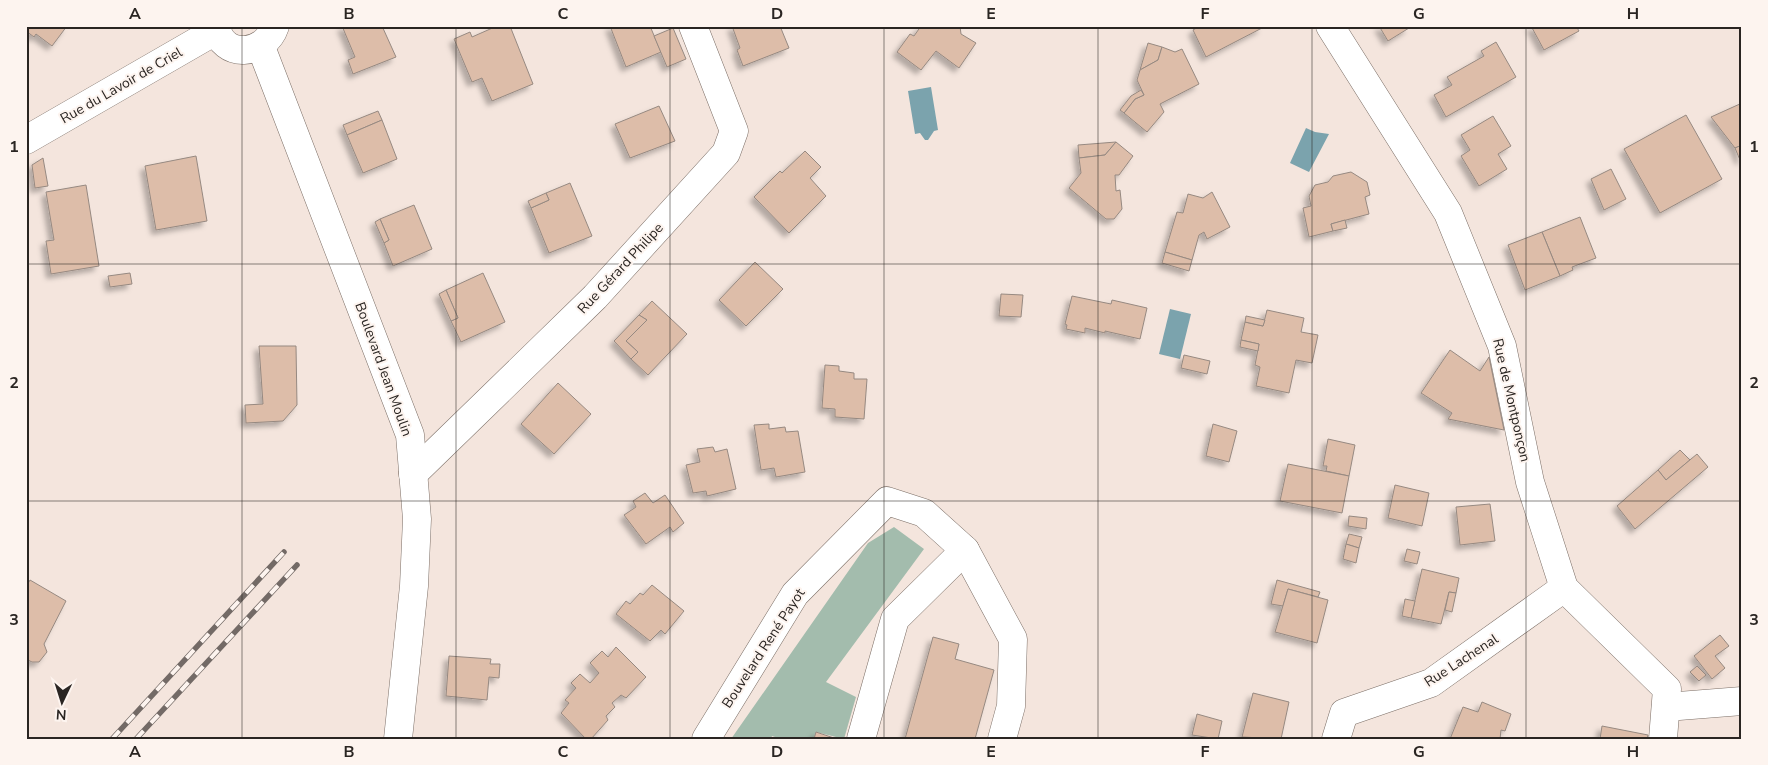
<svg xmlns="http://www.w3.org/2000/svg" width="1768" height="765" font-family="'Nunito Sans',sans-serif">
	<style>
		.green { fill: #a3bcad }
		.water { fill: #7ba3ad }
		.building { fill: #ddbda9; stroke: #968981; filter: url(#shadow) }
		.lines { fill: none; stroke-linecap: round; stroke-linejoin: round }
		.street-casing { stroke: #7c6f67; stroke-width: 29 }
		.secondary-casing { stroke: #7c6f67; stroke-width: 29 }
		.street { stroke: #fff; stroke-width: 28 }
		.secondary { stroke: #fff; stroke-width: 28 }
		.rail-casing { stroke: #736a66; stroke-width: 5.5 }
		.rail { stroke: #fdf4ef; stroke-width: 4; stroke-dasharray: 11; stroke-linecap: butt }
		.grid { fill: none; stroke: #2a2522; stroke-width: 1; stroke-opacity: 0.55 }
		.labels { text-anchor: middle; stroke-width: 4; stroke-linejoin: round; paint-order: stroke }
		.street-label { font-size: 14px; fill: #2a2522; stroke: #fdf4ef }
		.neatline { fill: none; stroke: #2a2522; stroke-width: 2 }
		.grid-label { font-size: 16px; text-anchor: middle; font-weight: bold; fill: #2a2522 }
	</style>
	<defs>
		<filter id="shadow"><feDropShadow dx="-4.5" dy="4.5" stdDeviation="2.5" flood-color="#0004"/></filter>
	</defs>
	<rect width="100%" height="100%" fill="#f4e5dd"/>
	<!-- green -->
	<path class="green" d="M894,527L924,549L826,682L856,697L844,739L816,732L814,739H781L772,736L771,739H731L868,543Z"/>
	<!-- water -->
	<g class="water">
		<path d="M931,87L938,130L934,131L928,140H925L920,133L915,134L908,91Z"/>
		<path d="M1306,128L1315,132L1329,134L1309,172L1290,163Z"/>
		<path d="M1170,309L1191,314L1180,359L1159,354Z"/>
	</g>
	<!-- building -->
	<g class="building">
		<path d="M26,26H67L52,46L36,34L34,37L26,31Z"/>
		<path d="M342,26H382L396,57L353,74L348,60L355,57Z"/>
		<path d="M497,26H510L533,84L492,101L482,78L472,82L454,39L470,32L472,37Z"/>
		<path d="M610,26H650L661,52L626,67Z"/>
		<path d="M732,26H780L789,48L743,66L737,50L740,48Z"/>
		<path d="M921,26H960L961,34L976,43L959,68L936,51L921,70L897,52L910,34L914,36Z"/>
		<path d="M1200,26H1262V28L1206,57L1193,30Z"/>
		<path d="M1379,26H1408L1409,28L1388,41Z"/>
		<path d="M1531,26H1576L1579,31L1544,50Z"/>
		<path d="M673,28L686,59L667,67L654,36Z"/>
		<path d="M1496,42L1516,77L1446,117L1434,95L1452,85L1447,77L1484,56L1481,51Z"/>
		<path d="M1148,43L1162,47L1158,60L1140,70Z"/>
		<path d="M1162,47L1175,52L1182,49L1199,84L1160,104L1164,112L1147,132L1124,113L1135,99L1144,95L1137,80L1140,70L1158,60Z"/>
		<path d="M1141,90L1144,95L1135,99L1124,113L1120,110L1131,96Z"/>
		<path d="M1742,103V145L1735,148L1711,117Z"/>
		<path d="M659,106L675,141L630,158L615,124Z"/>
		<path d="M378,111L382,120L347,135L343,125Z"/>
		<path d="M1686,115L1722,179L1660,213L1624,149Z"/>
		<path d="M1493,116L1511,146L1498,154L1507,169L1479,186L1461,156L1470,150L1461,135Z"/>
		<path d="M382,120L397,159L363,173L347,135Z"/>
		<path d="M1116,142L1105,155L1079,158L1078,145Z"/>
		<path d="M1116,142L1133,156L1119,175H1115L1116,191L1120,190L1122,209L1114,219H1106L1069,188L1081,173L1079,158L1105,155Z"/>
		<path d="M1742,145V160H1740L1735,148Z"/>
		<path d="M805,151L821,167L810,178L826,196L789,233L754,197L780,171L782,173Z"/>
		<path d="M196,156L207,221L156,230L145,166Z"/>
		<path d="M43,158L48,186L35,188L32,165Z"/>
		<path d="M1611,169L1626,199L1604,210L1591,179Z"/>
		<path d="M1351,172L1367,182L1370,195L1365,197L1369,214L1331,224L1333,231L1309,237L1303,208L1311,206L1309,196L1315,185L1328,182L1333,176Z"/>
		<path d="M570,183L592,236L549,253L531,208L549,200L546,193Z"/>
		<path d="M86,185L99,266L51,274L46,241L54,240L46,192Z"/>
		<path d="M1212,192L1230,227L1207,239L1204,232L1199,235L1192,260L1165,252L1177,212L1183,213L1188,194L1203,198Z"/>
		<path d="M546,193L549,200L531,208L528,201Z"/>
		<path d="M414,205L432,249L393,266L384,243L389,240L380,219Z"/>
		<path d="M1580,217L1596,258L1572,267L1573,270L1560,276L1542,232Z"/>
		<path d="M380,219L389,240L384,243L375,222Z"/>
		<path d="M1345,220L1347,228L1333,231L1331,224Z"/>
		<path d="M1542,232L1560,276L1525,290L1508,245Z"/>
		<path d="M1165,252L1192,260L1189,271L1162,263Z"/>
		<path d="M755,262L783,289L746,326L719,300Z"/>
		<path d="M130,273L132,284L110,287L108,276Z"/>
		<path d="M483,273L505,322L461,342L451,321L458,318L446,290Z"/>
		<path d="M446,290L458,318L451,321L439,294Z"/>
		<path d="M1001,294L1023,295L1021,317L999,316Z"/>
		<path d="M1072,296L1111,304L1112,300L1147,308L1140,339L1105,331V333L1085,328V333L1066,329L1067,325L1065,324Z"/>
		<path d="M652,301L687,334L648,375L631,359L638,352L626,341L647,320L639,315Z"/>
		<path d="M1267,310L1304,318L1301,332L1318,335L1312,363L1296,360L1289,393L1256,386L1260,367L1255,365L1259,344L1241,340L1245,322L1263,326Z"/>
		<path d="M639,315L647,320L626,341L638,352L631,359L614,341Z"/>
		<path d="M1246,316L1265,320L1263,326L1245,322Z"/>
		<path d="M1241,340L1259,344L1258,351L1240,347Z"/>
		<path d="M259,346H296L297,405L283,421L246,423L245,405L263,404Z"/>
		<path d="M1450,350L1480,371L1489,357L1504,430L1448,419L1452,413L1421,393Z"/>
		<path d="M1184,355L1210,361L1207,374L1181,368Z"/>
		<path d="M825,365L839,366V371L854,373V379H867L864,419L835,417V409L822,408Z"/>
		<path d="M558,383L591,414L554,454L521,424Z"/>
		<path d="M769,424V429L785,427L786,432L798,431L805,472L776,477L774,468L761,470L754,425Z"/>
		<path d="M1213,424L1237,431L1229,462L1206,456Z"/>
		<path d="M1328,439L1355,445L1349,476L1326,471L1327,466H1323Z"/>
		<path d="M713,447L715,452L727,449L736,489L707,496L706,491L693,493L686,465L700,462L697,449Z"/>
		<path d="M1680,450L1690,460L1666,480L1658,470Z"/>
		<path d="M1697,454L1708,467L1635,529L1617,506L1658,470L1666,480Z"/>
		<path d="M1288,464L1349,476L1342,513L1280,501Z"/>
		<path d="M1395,485L1429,493L1422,526L1388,518Z"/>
		<path d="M645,493L653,503L665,495L684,523L673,532L670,527L646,544L624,515L636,507L633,501Z"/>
		<path d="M1490,504L1495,541L1460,545L1456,507Z"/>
		<path d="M1349,516L1367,518L1366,529L1348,526Z"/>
		<path d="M1349,534L1362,537L1359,548L1346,544Z"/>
		<path d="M1346,544L1359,548L1356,563L1343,559Z"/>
		<path d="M1407,549L1420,552L1417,564L1404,561Z"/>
		<path d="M1422,569L1459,578L1456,593L1449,592L1441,624L1411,618Z"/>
		<path d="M30,580L66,601L44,644L47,652L39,662H32L26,659V587Z"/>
		<path d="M1277,580L1320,592L1318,597L1288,589L1283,606L1271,604Z"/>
		<path d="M652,585L684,611L665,634L661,630L650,641L616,614L626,601L630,604L640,593L643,595Z"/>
		<path d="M1288,589L1328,600L1317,643L1275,632Z"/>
		<path d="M1449,592L1456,593L1452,612L1445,610Z"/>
		<path d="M1405,599L1415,601L1411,618L1402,616Z"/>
		<path d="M1720,635L1729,646L1715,656L1725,668L1712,679L1694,656Z"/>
		<path d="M933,637L959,644L955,659L994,670L975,739H905Z"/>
		<path d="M616,647L646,677L626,698L621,695L612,703L615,707L606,716L608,720L591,739H586L561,713L569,703L565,700L576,688L571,683L580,674L590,683L599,673L590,663L602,651L608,657Z"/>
		<path d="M449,656L491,659L490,664H500L499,678L489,677L487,700L446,696Z"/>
		<path d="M1697,666L1706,675L1699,681L1690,672Z"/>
		<path d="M1253,693L1289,702L1281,739L1242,737Z"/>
		<path d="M1482,702L1511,714L1505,731L1501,730L1500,739H1450L1463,707L1478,712Z"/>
		<path d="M1197,714L1222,721L1218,739L1192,735Z"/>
		<path d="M1602,726L1648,735L1647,739H1600Z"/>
		<path d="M816,732L837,739H814Z"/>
	</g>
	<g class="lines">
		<!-- street casing -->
		<g class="street-casing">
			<g id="street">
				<path d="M1330,26L1448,213L1502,346L1530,482L1564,588L1667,689L1663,739"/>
				<path d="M413,474L595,297L726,153L734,131L693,26"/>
				<path d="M1666,707L1742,701"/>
				<path d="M706,739L795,594L887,501L924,513L965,550L1013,639L1011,706L1002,739"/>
				<path d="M861,739L895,619L965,550"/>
				<path d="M1336,739L1344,713L1431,683L1564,588"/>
			</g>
		</g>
		<!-- secondary casing -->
		<g class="secondary-casing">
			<g id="secondary">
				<path d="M216,26C222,60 265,56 275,26"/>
				<path d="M261,47L410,435L417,519L414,586L398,739"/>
				<path d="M26,140L217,30"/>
			</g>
		</g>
		<!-- street -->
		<use href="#street" class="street"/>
		<!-- secondary -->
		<use href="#secondary" class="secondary"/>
		<!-- rail casing -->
		<g class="rail-casing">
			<g id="rail">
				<path d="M112,739L284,552"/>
				<path d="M136,739L297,565"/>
			</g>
		</g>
		<!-- rail -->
		<use href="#rail" class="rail"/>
	</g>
	<!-- grid -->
	<path class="grid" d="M242,26V739M456,26V739M670,26V739M884,26V739M1098,26V739M1312,26V739M1526,26V739M26,264H1742M26,501H1742"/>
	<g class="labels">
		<!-- street labels -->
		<g class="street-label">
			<text transform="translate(121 85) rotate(-30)" y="5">Rue du Lavoir de Criel</text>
			<text transform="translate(620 268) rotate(-47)" y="5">Rue Gérard Philipe</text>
			<text transform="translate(384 369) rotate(70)" y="5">Boulevard Jean Moulin</text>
			<text transform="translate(1512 400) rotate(77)" y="5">Rue de Montponçon</text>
			<text transform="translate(763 648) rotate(-57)" y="5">Bouvelard René Payot</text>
			<text transform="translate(1461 660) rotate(-33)" y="5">Rue Lachenal</text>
		</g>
	</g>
	<!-- border -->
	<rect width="1768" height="765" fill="none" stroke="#fdf4ef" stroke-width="55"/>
	<!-- north arrow -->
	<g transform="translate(62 702) rotate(184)" stroke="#fdf4ef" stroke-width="4" paint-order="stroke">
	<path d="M0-4L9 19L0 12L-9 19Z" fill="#2a2522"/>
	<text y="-8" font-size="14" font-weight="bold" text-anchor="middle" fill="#2a2522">N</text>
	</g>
	<rect x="28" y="28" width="1712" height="710" class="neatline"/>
	<g class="grid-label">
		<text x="135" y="19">A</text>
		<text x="349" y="19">B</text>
		<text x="563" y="19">C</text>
		<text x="777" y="19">D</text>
		<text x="991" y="19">E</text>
		<text x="1205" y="19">F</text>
		<text x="1419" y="19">G</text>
		<text x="1633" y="19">H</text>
		<text x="14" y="152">1</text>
		<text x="1754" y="152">1</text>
		<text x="14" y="388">2</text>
		<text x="1754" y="388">2</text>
		<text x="14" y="625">3</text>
		<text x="1754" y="625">3</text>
		<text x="135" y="757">A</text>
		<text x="349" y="757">B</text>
		<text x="563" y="757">C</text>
		<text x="777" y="757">D</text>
		<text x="991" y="757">E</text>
		<text x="1205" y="757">F</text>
		<text x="1419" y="757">G</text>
		<text x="1633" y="757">H</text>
	</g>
</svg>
